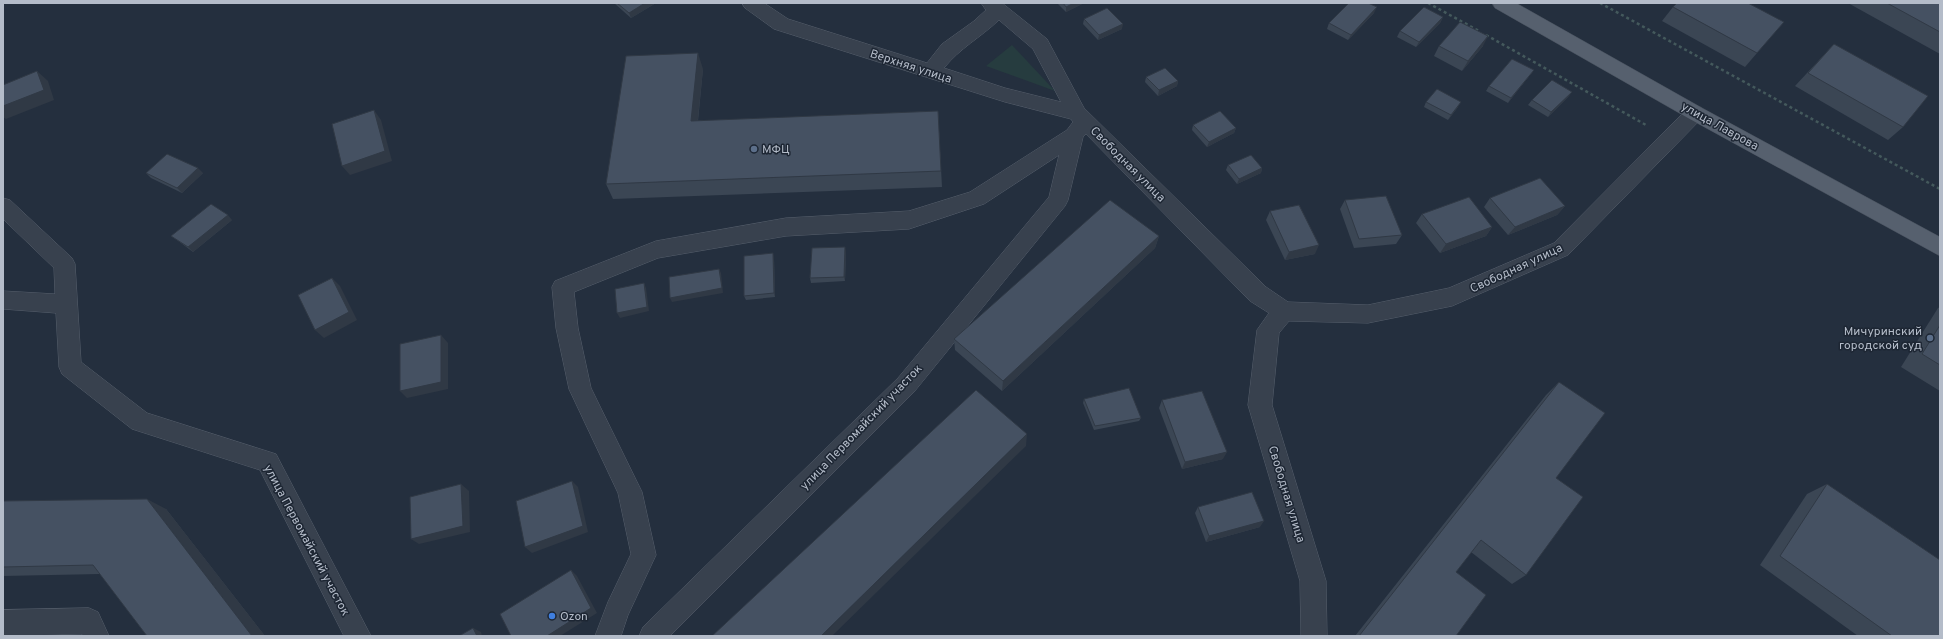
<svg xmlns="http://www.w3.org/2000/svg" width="1943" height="639" font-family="Overpass,sans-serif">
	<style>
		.green { fill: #263c3f }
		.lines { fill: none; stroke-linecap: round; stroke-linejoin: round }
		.minor-casing { stroke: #565f6c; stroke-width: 1 }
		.major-casing { stroke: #414a57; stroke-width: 1 }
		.path { stroke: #44595c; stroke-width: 2.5; stroke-dasharray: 3 3; stroke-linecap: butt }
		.minor { fill: #38414e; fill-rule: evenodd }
		.major { fill: #56606e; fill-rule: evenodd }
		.wall { fill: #3b4654 }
		.shaded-wall { fill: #303945 }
		.building { fill: #455162; stroke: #303945 }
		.service-dot { fill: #5c6f8a; stroke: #1d2633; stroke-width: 1.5 }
		.shop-dot { fill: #3f7fe0; stroke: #1d2633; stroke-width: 1.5 }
		.labels { text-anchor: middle; stroke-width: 3; stroke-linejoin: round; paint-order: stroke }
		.street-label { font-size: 12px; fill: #b4bcc9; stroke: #1d2633 }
		.poi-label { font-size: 12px; fill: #b4bcc9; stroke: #1d2633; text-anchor: start }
	</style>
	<rect width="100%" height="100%" fill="#242f3e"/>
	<!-- green -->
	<path class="green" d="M1012,45L1055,91L986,66Z"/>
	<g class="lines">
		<!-- minor casing -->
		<g class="minor-casing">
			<g id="minor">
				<path d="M742,3H764L788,19L927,63L942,44L974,21L986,10L981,3H1002L1047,39L1084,108L1266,287L1288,302L1368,305L1449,288L1554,243L1688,108L1695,105L1702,108L1705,113L1702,118L1568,255L1452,306L1368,323L1289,321L1279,333L1272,405L1326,581L1327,636H1301L1300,581L1248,405L1257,330L1269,313L1250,301L1086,134L1083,137L1068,200L1065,206L914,392L670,636H639L643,627L898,378L1049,197L1059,155L984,204L909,229L786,236L658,258L574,292L578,328L591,388L642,492L656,555L628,615L621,636H595L608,602L631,554L618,493L569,389L556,328L552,287L555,281L656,241L786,218L909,211L970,192L1067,130L1073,122L1071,119L1005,102L774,29L745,8ZM999,20L1033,49L1061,102L1005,88L944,68C960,48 980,38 999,20Z"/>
				<path d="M3,198L10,200L72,258L75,264L81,362L147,413L276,454L371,636H344L260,470L132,429L62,374L59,367L56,313L3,309V291L55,294L54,268L3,219Z"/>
				<path d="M89,608L98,612L109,636H83L82,634L3,636V610Z"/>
			</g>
		</g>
		<!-- major casing -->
		<g class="major-casing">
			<path id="major" d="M1492,3H1516L1702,108L1940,237V256L1688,118L1495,8Z"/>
		</g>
		<!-- path -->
		<g class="path">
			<path d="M1428,3L1479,31"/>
			<path d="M1600,3L1940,189"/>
			<path d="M1486,35L1646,125"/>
		</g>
		<!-- minor -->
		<use href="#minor" class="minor"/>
		<!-- major -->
		<use href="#major" class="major"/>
	</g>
	<!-- wall -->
	<g class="wall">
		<path d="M614,3H656L631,18Z"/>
		<path d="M1057,3H1084L1066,12Z"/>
		<path d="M1848,3H1940V54Z"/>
		<path d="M1673,7L1757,53L1745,67L1662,21Z"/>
		<path d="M1374,13L1348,40L1327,29L1329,23Z"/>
		<path d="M1443,17L1440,23L1416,47L1397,37L1400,31Z"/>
		<path d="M1084,19L1122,29L1098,40L1083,24Z"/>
		<path d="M1834,44L1903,127L1888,140L1795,86Z"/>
		<path d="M1439,46H1483L1462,71L1434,56Z"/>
		<path d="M703,69L698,121L938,111L942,187L613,199L606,184Z"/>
		<path d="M1534,70L1530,75L1508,103L1486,91L1489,86Z"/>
		<path d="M1146,77L1178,81L1177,86L1158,96L1145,82Z"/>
		<path d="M1572,92L1568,97L1548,117L1528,105L1532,100Z"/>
		<path d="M1426,102L1458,107L1448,120L1424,107Z"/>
		<path d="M1193,125L1236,128L1234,133L1207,147L1192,130Z"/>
		<path d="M1228,165L1262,168L1261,173L1237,184L1226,170Z"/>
		<path d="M146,173H203L182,193L151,178Z"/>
		<path d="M1490,198L1565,206L1557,215L1508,235L1484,207Z"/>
		<path d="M1345,200L1402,235L1396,244L1354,248L1340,209Z"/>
		<path d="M1270,211L1315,254L1285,260L1266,220Z"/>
		<path d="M1422,214L1492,227L1486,236L1440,253L1416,223Z"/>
		<path d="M232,220L193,252L177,240L171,236Z"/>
		<path d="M1159,236L1155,248L1002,391L955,350L954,339Z"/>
		<path d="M846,252L845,281L811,283L810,278Z"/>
		<path d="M774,258L775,297L746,300L744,296Z"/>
		<path d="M1940,307V391L1901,367L1938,308Z"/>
		<path d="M1559,382L1556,478L1526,575L1512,584L1471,552L1456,572V636H1355L1546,395Z"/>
		<path d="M1084,399L1141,418L1139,421L1094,430L1083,403Z"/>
		<path d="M1162,400L1223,459L1182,469L1159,408Z"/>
		<path d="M1827,484L1940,636H1858L1760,565L1807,494Z"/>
		<path d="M3,501L166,509L265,636H147L100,574L3,576Z"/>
		<path d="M1198,507L1260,527L1206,542L1195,513Z"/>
	</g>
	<!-- shaded-wall -->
	<g class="shaded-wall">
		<path d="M645,3H656L631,18L629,13Z"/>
		<path d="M1074,3H1084L1066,12V7Z"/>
		<path d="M1377,7L1374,13L1348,40L1351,35Z"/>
		<path d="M1443,17L1440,23L1416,47L1419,42Z"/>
		<path d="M1123,24L1122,29L1098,40L1099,35Z"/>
		<path d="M1488,36L1483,46L1462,71L1468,61Z"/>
		<path d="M698,53L703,69L696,137L691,121Z"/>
		<path d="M1534,70L1530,75L1508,103L1511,98Z"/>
		<path d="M37,71L48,81L54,100L6,119L3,117V106Z"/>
		<path d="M1178,81L1177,86L1158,96L1159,90Z"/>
		<path d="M1572,92L1568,97L1548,117L1551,112Z"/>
		<path d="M1461,102L1458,107L1448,120L1451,115Z"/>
		<path d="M374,110L381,120L392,161L350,175L342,166Z"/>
		<path d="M1236,128L1234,133L1207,147L1209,142Z"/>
		<path d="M198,168L203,173L182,193L177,188Z"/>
		<path d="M1262,168L1261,173L1237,184L1239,179Z"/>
		<path d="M1565,206L1557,215L1508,235L1515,227Z"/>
		<path d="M228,215L232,220L193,252L188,247Z"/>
		<path d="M1492,227L1486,236L1440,253L1446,244Z"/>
		<path d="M1159,236L1155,248L1002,391L1003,381Z"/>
		<path d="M1319,245L1315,254L1285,260L1289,252Z"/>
		<path d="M845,247L846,252L845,281L844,277Z"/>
		<path d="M773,253L774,258L775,297L774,293Z"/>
		<path d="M719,269L721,273L723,293L672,302L670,298Z"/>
		<path d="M332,278L340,286L357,320L324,338L315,330Z"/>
		<path d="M644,283L646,288L649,311L620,318L617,313Z"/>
		<path d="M441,335L448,343V389L407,398L400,391Z"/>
		<path d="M1027,434L1026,446L832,636H821Z"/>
		<path d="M1227,452L1223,459L1182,469L1185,462Z"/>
		<path d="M572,481L578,487L588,532L532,553L525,547Z"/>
		<path d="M461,484L469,491L470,532L419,544L411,539Z"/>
		<path d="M147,499L166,509L265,636H252Z"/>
		<path d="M1264,521L1260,527L1206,542L1209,536Z"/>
		<path d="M571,570L577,576L597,613L560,636H547Z"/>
		<path d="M473,628L481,632L482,636H477Z"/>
	</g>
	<!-- building -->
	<g class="building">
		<path d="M617,3H645L629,13Z"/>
		<path d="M1063,3H1074L1066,7Z"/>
		<path d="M1349,3H1368L1377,7L1351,35L1329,23Z"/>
		<path d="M1677,3H1748L1784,22L1757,53L1673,7Z"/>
		<path d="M1887,3H1940V32Z"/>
		<path d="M1424,7L1443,17L1419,42L1400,31Z"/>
		<path d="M1107,8L1123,24L1099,35L1084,19Z"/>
		<path d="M1460,22L1488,36L1468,61L1439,46Z"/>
		<path d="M1834,44L1928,96L1903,127L1808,73Z"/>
		<path d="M698,53L691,121L938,111L941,171L606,184L626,56Z"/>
		<path d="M1512,59L1534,70L1511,98L1489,86Z"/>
		<path d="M1165,68L1178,81L1159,90L1146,77Z"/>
		<path d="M37,71L44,90L3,106V85Z"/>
		<path d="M1552,80L1572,92L1551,112L1532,100Z"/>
		<path d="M1437,89L1461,102L1451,115L1426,102Z"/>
		<path d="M374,110L385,151L342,166L332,124Z"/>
		<path d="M1220,111L1236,128L1209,142L1193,125Z"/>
		<path d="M167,154L198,168L177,188L146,173Z"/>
		<path d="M1251,155L1262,168L1239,179L1228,165Z"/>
		<path d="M1540,178L1565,206L1515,227L1490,198Z"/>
		<path d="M1386,196L1402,235L1359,239L1345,200Z"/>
		<path d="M1469,197L1492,227L1446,244L1422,214Z"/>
		<path d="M1110,200L1159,236L1003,381L954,339Z"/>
		<path d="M211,204L228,215L188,247L171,236Z"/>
		<path d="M1299,205L1319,245L1289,252L1270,211Z"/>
		<path d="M845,247L844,277L810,278L812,248Z"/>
		<path d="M773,253L774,293L744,296V256Z"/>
		<path d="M719,269L722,288L670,298L669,277Z"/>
		<path d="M332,278L349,312L315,330L298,295Z"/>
		<path d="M644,283L647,307L617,313L615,289Z"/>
		<path d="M1940,325V365L1922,354Z"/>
		<path d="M441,335V382L400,391V344Z"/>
		<path d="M1559,382L1605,413L1556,478L1583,497L1526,575L1481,540L1456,572L1486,595L1456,636H1359Z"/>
		<path d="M1129,388L1141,418L1095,426L1084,399Z"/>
		<path d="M976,390L1027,434L821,636H712Z"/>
		<path d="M1202,391L1227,452L1185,462L1162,400Z"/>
		<path d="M572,481L583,526L525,547L516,501Z"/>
		<path d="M461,484L463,526L411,539L410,497Z"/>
		<path d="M1827,484L1940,560V636H1892L1780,556Z"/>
		<path d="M1252,492L1264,521L1209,536L1198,507Z"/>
		<path d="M147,499L252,636H147L93,565L3,567V501Z"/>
		<path d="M571,570L591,608L547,636H511L500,614Z"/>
		<path d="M473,628L477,636H459Z"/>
	</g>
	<!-- markers -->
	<g class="service-dot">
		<circle cx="754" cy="149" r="4"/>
		<circle cx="1930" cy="338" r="4"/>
	</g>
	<circle class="shop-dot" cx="552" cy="616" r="4"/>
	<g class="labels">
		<!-- street labels -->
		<g class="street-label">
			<text transform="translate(911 66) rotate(18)" y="4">Верхняя улица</text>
			<text transform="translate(1720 126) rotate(29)" y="4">улица Лаврова</text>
			<text transform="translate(1128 164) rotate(45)" y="4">Свободная улица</text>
			<text transform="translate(1516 268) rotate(-25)" y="4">Свободная улица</text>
			<text transform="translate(861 427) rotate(-46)" y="4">улица Первомайский участок</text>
			<text transform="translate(1287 494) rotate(73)" y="4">Свободная улица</text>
			<text transform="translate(307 540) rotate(62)" y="4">улица Первомайский участок</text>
		</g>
		<!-- poi labels -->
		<g class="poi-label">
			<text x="762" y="153">МФЦ</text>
			<text x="1922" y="335" text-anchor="end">Мичуринский<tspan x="1922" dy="14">городской суд</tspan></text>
			<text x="560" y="620">Ozon</text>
		</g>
	</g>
	<!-- border -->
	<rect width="1943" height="639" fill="none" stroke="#b4bcc9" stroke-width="8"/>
</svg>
